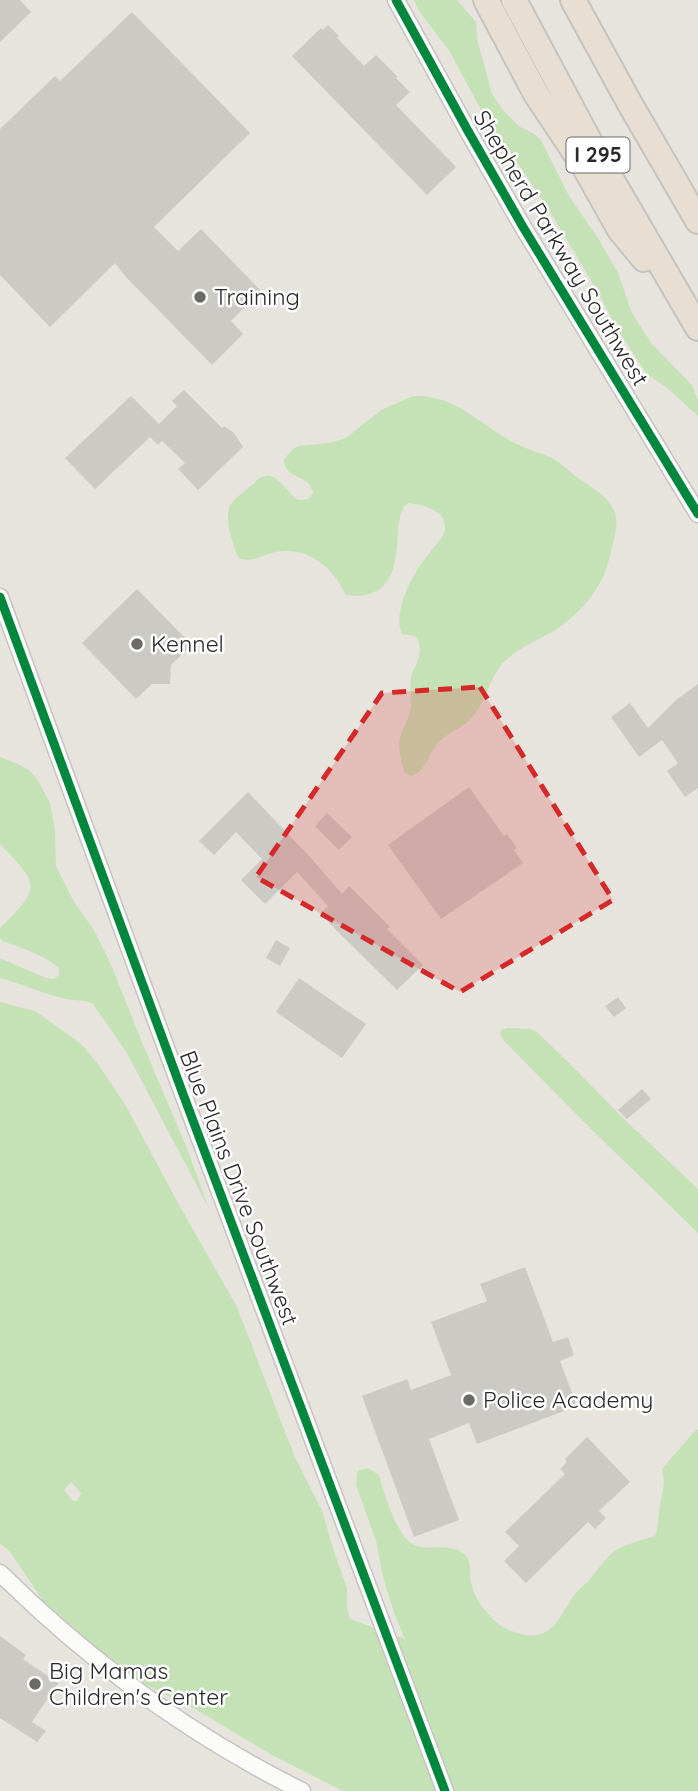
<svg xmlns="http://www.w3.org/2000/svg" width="698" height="1791" font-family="Quicksand,sans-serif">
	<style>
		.green { fill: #c5e2b7; fill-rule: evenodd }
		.building { fill: #cccac5 }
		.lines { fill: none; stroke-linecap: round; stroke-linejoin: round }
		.minor-casing { stroke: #c5c3c3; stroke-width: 19 }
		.highway-casing { stroke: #c3c3c0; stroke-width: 28 }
		.minor { stroke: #fbfbfa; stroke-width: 16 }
		.highway { stroke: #e8ded2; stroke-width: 24 }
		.cycleway-casing { stroke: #fff; stroke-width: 13 }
		.cycleway { stroke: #00873e; stroke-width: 9 }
		.marked { fill: #d62828; fill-opacity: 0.2; stroke: #d62828; stroke-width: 5; stroke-dasharray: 14 9; stroke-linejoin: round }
		.poi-dot { fill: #6c6a68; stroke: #fff; stroke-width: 2.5 }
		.labels { text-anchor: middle; stroke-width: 5; stroke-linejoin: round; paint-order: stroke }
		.shield { fill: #fff; stroke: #696969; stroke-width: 2 }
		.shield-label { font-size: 21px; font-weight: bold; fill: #292929 }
		.street-label { font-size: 23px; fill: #292929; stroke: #fff }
		.poi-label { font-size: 23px; fill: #292929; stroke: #fff; text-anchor: start }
	</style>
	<rect width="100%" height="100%" fill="#e7e4de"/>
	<!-- green -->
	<g class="green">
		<path d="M414,0H457L476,22L477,39L492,94L503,110L520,127L533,133L541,140L569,196L598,238L618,273L632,313L652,344L692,385L698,400V416L666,387L649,376L644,370L616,327L599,294L554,218L509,150L488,123L450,52L419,11Z"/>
		<path d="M413,396C458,394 481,427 517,444C529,450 541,453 552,458C560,462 566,469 573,474C588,487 608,493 615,513C619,526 613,542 610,555C604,584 587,606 564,624C544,639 518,646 502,664C489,680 486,700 474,715C465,728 447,732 437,744C428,755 426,772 411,776L404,772C402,763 399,753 399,744C400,732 407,723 410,712C413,700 409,689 411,678C414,663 427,653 415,636L402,634C398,625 399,616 401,607C408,581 418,567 435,546C439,541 446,534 445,527C445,509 422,505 408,503C390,516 406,564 383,586C372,596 360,597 346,595C332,565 305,544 271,553C260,556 250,563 239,558C233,548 223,515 231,504C236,497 245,491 252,485C257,480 263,474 271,476C279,478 289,493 296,499L301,500L308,499L313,493C309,472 285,482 284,459L293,449L299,446L329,443L346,438L381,410Z"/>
		<path d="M0,757L16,763L29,770L37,779L50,803L55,829L56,866L74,902L94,930L110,962L144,1047L188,1151L209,1209L127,1053L93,1004C85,999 75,1001 66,999C43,994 22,984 0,978V958L46,978L54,979L59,975V969C45,954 22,949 3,941L0,938V928C41,888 40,885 0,844Z"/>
		<path d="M0,1002L35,1011L76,1040L84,1047L98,1064L126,1106L178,1203L237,1307L294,1455L323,1513L333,1549L347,1588V1607L350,1619L405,1639L394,1613L383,1577L376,1541L356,1485L357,1473L359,1470L368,1468L379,1475C383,1492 398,1538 414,1545C429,1552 452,1541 466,1556C472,1563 469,1574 471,1582C474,1598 484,1611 496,1622C504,1629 515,1633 525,1635C554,1640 561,1613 575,1594C579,1589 586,1584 590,1579C597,1571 603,1561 611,1554C622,1544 641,1541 655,1536C659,1526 658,1516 660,1506C662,1492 666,1483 662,1469L692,1434L698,1429V1791H343L272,1755L195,1709L76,1650L11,1553L0,1543ZM71,1482L81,1493L77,1501H73L64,1490Z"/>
		<path d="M507,1028L530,1029L537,1032L572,1066L625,1120L698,1189V1233L589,1127L504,1041L500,1034L501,1030Z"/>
	</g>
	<!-- building -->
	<g class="building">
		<path d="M0,0H20L31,12L0,42Z"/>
		<path d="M132,12L250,133L154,227L178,251L201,229L261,291L231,321L243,334L212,365L126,277L115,263L50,327L0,275V129L55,76L60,81Z"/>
		<path d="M328,25L339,36L337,38L364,66L376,55L398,77L396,78L410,92L396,105L456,167L427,195L292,56L321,28L323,30Z"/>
		<path d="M184,390L222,428L224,426L234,433L243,447L198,490L178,469L185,463L162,441L158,445L150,437L95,489L65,458L131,396L159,424L177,406L172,401Z"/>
		<path d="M137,589L192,645L171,665L170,684H152L136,699L82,643Z"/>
		<path d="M698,684V788L685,797L667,771L678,763L662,740L639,757L611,717L630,703L648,728L676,700Z"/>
		<path d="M469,787L504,836L507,834L517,848L514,850L523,863L441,919L388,845Z"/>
		<path d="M248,792L311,858L342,894L349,886L390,927L387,929L423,965L397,990L320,914L328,906L297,872L265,904L241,880L262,859L236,832L214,855L199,841Z"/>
		<path d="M327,813L352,837L339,850L315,826Z"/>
		<path d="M276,940L290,948L280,966L266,958Z"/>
		<path d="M299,978L366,1024L342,1058L276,1012Z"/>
		<path d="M618,997L626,1008L614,1017L605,1006Z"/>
		<path d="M642,1089L651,1099L627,1119L618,1110Z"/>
		<path d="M525,1267L553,1342L568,1337L574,1355L560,1361L577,1406L477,1444L469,1423L429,1439L459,1520L414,1537L362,1396L407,1379L411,1390L451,1375L431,1322L487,1301L480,1284Z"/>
		<path d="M587,1437L630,1482L599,1511L606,1518L595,1529L588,1522L526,1583L504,1561L519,1546L505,1532L565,1474L560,1469L567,1462L565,1459Z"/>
		<path d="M0,1636L26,1655L23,1659L58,1683L32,1722L46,1731L37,1742L0,1718Z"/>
	</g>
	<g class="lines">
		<!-- minor casing -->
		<g class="minor-casing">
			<g id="minor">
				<path d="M396,0L468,131L523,227L698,514"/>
				<path d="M0,597L183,1094L445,1791"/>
				<path d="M0,1573C89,1661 189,1735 302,1791"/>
			</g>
		</g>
		<!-- highway casing -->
		<g class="highway-casing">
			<g id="highway">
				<path d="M486,0L536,94L584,166L620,230L644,259"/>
				<path d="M514,0L593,148L698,328"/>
				<path d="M573,0L630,104L698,221"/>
			</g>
		</g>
		<!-- minor -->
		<use href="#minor" class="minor"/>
		<!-- highway -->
		<use href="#highway" class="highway"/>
		<!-- cycleway casing -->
		<g class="cycleway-casing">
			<g id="cycleway">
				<path d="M396,0L468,131L523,227L698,514"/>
				<path d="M0,597L183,1094L445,1791"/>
			</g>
		</g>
		<!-- cycleway -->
		<use href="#cycleway" class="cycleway"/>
	</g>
	<!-- marked area -->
	<path class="marked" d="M480,687L613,900L460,992L256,877L382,693Z"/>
	<!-- markers -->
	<g class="poi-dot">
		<circle cx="200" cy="297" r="7"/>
		<circle cx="137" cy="644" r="7"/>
		<circle cx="469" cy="1400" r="7"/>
		<circle cx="35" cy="1684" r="7"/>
	</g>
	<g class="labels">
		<!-- shield labels -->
		<rect class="shield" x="566.5" y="137.5" width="63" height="35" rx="5"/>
		<g class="shield-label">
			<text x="598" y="162">I 295</text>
		</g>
		<!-- street labels -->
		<g class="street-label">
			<text transform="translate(561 248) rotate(59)" y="8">Shepherd Parkway Southwest</text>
			<text transform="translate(239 1188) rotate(69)" y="8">Blue Plains Drive Southwest</text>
		</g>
		<!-- poi labels -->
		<g class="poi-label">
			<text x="214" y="305">Training</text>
			<text x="151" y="652">Kennel</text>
			<text x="483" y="1408">Police Academy</text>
			<text x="49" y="1679">Big Mamas<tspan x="49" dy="26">Children's Center</tspan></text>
		</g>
	</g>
</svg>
